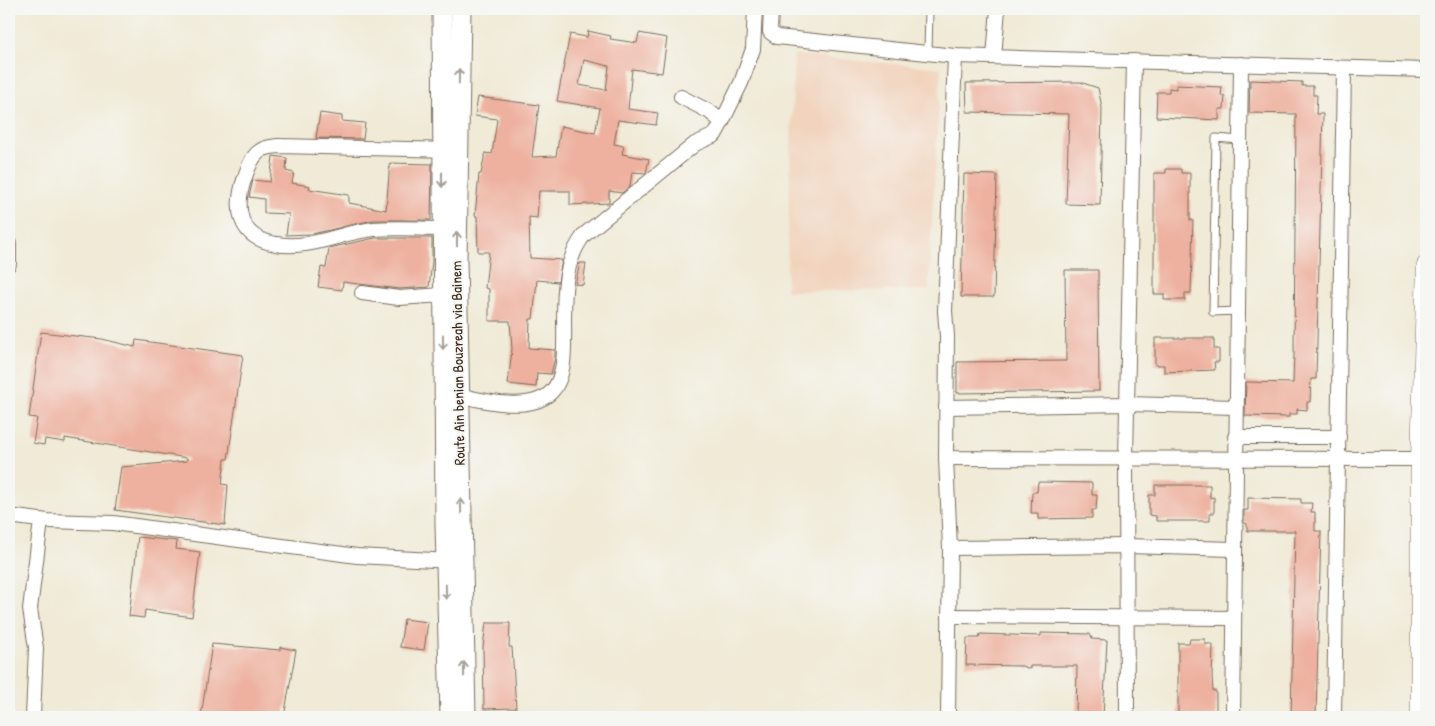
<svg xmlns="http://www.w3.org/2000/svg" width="1435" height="726" font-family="'Patrick Hand',sans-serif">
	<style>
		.built { fill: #f2d4be }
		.building { fill: #eeb19f; fill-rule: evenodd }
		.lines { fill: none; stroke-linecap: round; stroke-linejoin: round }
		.service-casing { stroke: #7a6d5e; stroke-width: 9 }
		.minor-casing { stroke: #7a6d5e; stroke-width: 16 }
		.tertiary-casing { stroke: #7a6d5e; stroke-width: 19 }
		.secondary-casing { stroke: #7a6d5e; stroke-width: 21 }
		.service { stroke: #fff; stroke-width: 7 }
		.minor { stroke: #fff; stroke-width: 14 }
		.tertiary { stroke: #fff; stroke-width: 18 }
		.secondary { stroke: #fff; stroke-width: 19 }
		.oneway { stroke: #a79f9a }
		.labels { text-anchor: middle; stroke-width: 4; stroke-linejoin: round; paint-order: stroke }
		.street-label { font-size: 15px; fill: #3b2a1e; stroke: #f6f6f2 }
	</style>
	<rect width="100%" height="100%" fill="#f6f6f2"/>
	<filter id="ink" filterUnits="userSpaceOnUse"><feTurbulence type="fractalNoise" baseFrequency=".02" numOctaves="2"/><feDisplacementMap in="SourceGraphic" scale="10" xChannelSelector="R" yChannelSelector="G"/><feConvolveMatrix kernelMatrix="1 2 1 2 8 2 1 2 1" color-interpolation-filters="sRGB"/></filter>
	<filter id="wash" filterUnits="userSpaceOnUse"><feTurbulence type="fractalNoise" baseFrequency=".0096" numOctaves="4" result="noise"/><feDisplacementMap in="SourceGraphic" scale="20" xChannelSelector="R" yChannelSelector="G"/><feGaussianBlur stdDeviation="1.12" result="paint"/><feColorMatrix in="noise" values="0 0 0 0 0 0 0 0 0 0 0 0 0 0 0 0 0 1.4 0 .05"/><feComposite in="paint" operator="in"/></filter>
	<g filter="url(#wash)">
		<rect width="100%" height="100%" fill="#f0ead6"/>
		<!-- built -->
		<path class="built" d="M794,55L941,68L928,290L786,291Z"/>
		<g id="blocks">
			<!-- building -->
			<g class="building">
				<path d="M588,31L611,36L610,39L637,43L639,33L667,38L662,73L632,69L628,109L658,113L656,125L618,120L614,144L624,146L622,154L649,159L646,173L632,172L630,186L622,193L609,191V203L570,205V191H539L537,218L529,217L530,258L562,260L558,282L537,280L533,319H530L529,348L555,350V358L551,374L537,373L536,387L508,384L512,349L510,321H489V289L485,288L489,252H478L477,216H475L479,174H481L485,153L492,154L497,119L475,116L478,97L539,105L532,157L556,156L561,126L595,133L600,108L557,101L570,34L587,37ZM584,60L609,66L606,90L579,85Z"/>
				<path d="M1250,80L1302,82V86H1313V95H1317L1316,114H1323L1316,379H1311L1310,402H1307V410L1297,409V414H1289V417L1245,416L1246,382L1293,383L1294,353L1296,114L1249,113Z"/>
				<path d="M1080,82L1098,88L1102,108L1100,205L1066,204L1069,114L967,112L966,83Z"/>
				<path d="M1176,85L1222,87L1221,96H1225L1224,109H1219V120L1156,117L1157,92H1169V88L1176,89Z"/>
				<path d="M320,113L342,116V121L365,123L363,139L316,138Z"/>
				<path d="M273,156L287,158L286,171L294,173L292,183L310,186L309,189L349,195V203L386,210L390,163L432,164L431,220H373L312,234L286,235L289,214L264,213V199L249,197L253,180L270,182Z"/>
				<path d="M1166,169H1181V173H1190V220H1193L1191,293H1185V300H1164V294H1154V173H1166Z"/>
				<path d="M964,174L997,175L994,297H961Z"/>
				<path d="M375,238H432V262L429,287L399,289L343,282L342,290L318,287L321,267L326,268L329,248Z"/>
				<path d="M580,263H586L583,285L575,284Z"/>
				<path d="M1065,270H1098L1099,391L957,393V362L1066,361Z"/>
				<path d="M41,332L102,339L135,347L136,340L243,355L228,459H225L222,484L228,485L225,525L115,510L121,467L187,461V458L65,438V442L45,439L44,445L33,443L37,418L29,417Z"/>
				<path d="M1155,338H1214V349H1219V362H1214L1215,370L1164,372V365H1155Z"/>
				<path d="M1038,482L1092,483V495H1097L1096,510H1092V518L1038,519V513H1031L1032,492H1037Z"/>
				<path d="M1155,485H1210V498L1214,497V513H1210V521H1156V516L1149,515V495H1155Z"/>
				<path d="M1248,498L1301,499V503H1312L1311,512H1315V531H1321L1316,717H1291L1295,531H1247V524L1244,523V510H1248Z"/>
				<path d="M138,537L177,541L176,549L200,552L192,617L145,610L144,618L129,616Z"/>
				<path d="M404,619L428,622L424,650L400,647Z"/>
				<path d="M486,623H510L509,647H512L516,708L484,709L483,647Z"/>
				<path d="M1041,633L1090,634L1092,639L1107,640L1103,717H1076L1077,666H1030V669L1022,666L966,665L967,638H979L980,634L1041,636Z"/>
				<path d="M1190,639H1205V644H1213L1212,677L1213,691H1216V717H1178V643H1189Z"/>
				<path d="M212,644L280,650V647L296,650L284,717H201Z"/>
			</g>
		</g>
	</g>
	<g filter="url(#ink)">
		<use href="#blocks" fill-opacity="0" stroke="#7a6d5e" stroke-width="1"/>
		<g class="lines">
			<!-- service casing -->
			<g class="service-casing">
				<g id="service">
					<path d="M928,53L929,9"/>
					<path d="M1237,311L1213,312L1216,138L1240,140"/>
				</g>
			</g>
			<!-- minor casing -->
			<g class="minor-casing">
				<g id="minor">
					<path d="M771,9L770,32L777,37L955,56L1426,70"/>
					<path d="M955,56L945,311L947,336L946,458L1420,459"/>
					<path d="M994,57L998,9"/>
					<path d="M722,122L741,83L753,49L755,9"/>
					<path d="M443,229C420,229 396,227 374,229C341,232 310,250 276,244C238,238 234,208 245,177C248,168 252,156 260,151C265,147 272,147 278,146L452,150"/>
					<path d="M9,244V264"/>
					<path d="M362,293L399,298L443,295"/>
					<path d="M459,395C627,439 528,308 584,235L695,144L715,135L722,122L710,112L681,97"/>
					<path d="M946,407L1128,404L1235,407"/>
					<path d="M1235,437H1339"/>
					<path d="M946,458L950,548L948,717"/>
					<path d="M9,516L47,521L113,523L357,556L453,561"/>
					<path d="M950,548L1126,546L1234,549"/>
					<path d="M949,616L1233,618"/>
					<path d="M33,717L36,648L30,609L41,521"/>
					<path d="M1127,717L1126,458L1134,61"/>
					<path d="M1233,717L1241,64"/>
					<path d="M1334,717L1344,69"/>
				</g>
			</g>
			<!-- tertiary casing -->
			<g class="tertiary-casing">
				<path id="tertiary" d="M1420,717V459L1426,265"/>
			</g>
			<!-- secondary casing -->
			<g class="secondary-casing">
				<g id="secondary">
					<path d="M442,9L445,525L450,717"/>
					<path d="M461,9L457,260L466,717"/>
				</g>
			</g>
			<!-- service -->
			<use href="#service" class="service"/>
			<!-- minor -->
			<use href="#minor" class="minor"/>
			<!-- tertiary -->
			<use href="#tertiary" class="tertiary"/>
			<!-- secondary -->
			<use href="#secondary" class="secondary"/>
		</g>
		<!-- one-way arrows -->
		<defs><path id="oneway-shaft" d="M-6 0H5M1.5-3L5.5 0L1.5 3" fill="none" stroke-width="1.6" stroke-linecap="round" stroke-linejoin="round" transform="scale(1.25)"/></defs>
		<g class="oneway">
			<use href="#oneway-shaft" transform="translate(459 76) rotate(-89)"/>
			<use href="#oneway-shaft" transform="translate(442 180) rotate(90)"/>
			<use href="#oneway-shaft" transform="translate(457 239) rotate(-90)"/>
			<use href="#oneway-shaft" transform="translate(443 342) rotate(90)"/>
			<use href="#oneway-shaft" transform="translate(461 506) rotate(-91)"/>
			<use href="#oneway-shaft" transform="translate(446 592) rotate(89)"/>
			<use href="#oneway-shaft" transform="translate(464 669) rotate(-91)"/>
		</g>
	</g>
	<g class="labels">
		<!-- street labels -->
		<g class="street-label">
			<text transform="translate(458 363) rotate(-91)" y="5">Route Ain benian Bouzreah via Bainem</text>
		</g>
	</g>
	<!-- margin -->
	<rect width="1435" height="726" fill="none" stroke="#f6f6f2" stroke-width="30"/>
</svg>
